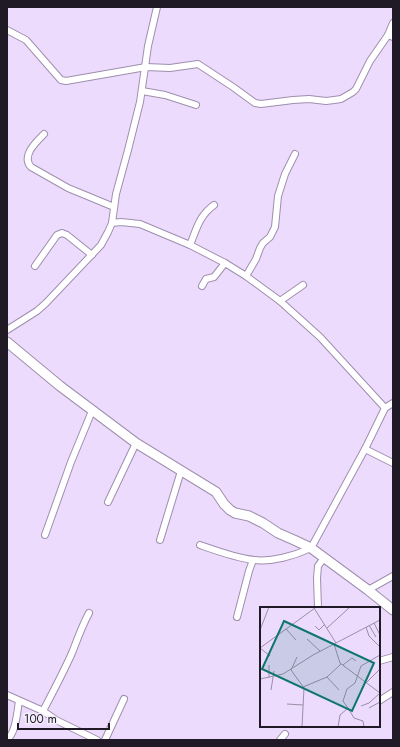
<svg xmlns="http://www.w3.org/2000/svg" width="400" height="747" font-family="Jost,sans-serif">
	<style>
		.lines { fill: none; stroke-linecap: round; stroke-linejoin: round }
		.street-casing { stroke: #9f8fae; stroke-width: 8 }
		.secondary-casing { stroke: #9f8fae; stroke-width: 11 }
		.street { stroke: #fff; stroke-width: 6 }
		.secondary { stroke: #fff; stroke-width: 9 }
		.inset-road { fill: none; stroke: #9a8ea7; stroke-width: 1 }
		.view { fill: #0f766e; fill-opacity: 0.15; stroke: #0f766e; stroke-width: 2 }
		.inset-edge { fill: none; stroke: #201a26; stroke-width: 2 }
	</style>
	<rect width="100%" height="100%" fill="#ecdbfd"/>
	<g class="lines">
		<!-- street casing -->
		<g class="street-casing">
			<g id="street">
				<path d="M7,30L26,40L61,80L66,81L146,67L170,68L198,64L233,87L255,103L261,104L293,100L309,99L326,101L334,100L341,99L353,92L356,89L370,61L388,35L393,37"/>
				<path d="M388,35L393,23"/>
				<path d="M142,91L165,95L196,105"/>
				<path d="M44,134C36,142 21,156 31,167L68,188L114,207"/>
				<path d="M112,223L121,222L140,224L190,245L225,263L246,276L280,301L320,337L385,408"/>
				<path d="M190,245C197,228 199,216 214,205"/>
				<path d="M35,266L57,235L62,233L67,235L92,255"/>
				<path d="M246,276L256,259L260,248L263,243L270,237L275,227L278,196L285,174L295,154"/>
				<path d="M202,286L206,279L214,277L225,263"/>
				<path d="M280,301L303,285"/>
				<path d="M7,330L37,311L46,303L101,245L108,232L112,223L116,194L128,150L140,102L148,46L157,7"/>
				<path d="M365,449L393,463"/>
				<path d="M108,502L136,443"/>
				<path d="M45,535L71,462L92,411"/>
				<path d="M160,540L181,471"/>
				<path d="M200,545C217,551 236,558 254,560C272,562 294,556 311,548L365,449L385,408L393,403"/>
				<path d="M368,590L393,576"/>
				<path d="M318,608L317,578L318,566L324,558"/>
				<path d="M237,617L249,571L253,560"/>
				<path d="M379,661L393,657"/>
				<path d="M7,695L43,711L56,720L97,740"/>
				<path d="M379,701L393,692"/>
				<path d="M43,711C53,692 63,673 72,653C77,640 82,626 89,613"/>
				<path d="M7,740C16,732 17,713 19,701"/>
				<path d="M105,740L124,699"/>
				<path d="M280,740L285,734"/>
			</g>
		</g>
		<!-- secondary casing -->
		<g class="secondary-casing">
			<path id="secondary" d="M7,342L60,386L136,443L216,492L224,504L230,510L235,513L249,516L263,523L278,533L294,540L311,548L368,590L393,610"/>
		</g>
		<!-- street -->
		<use href="#street" class="street"/>
		<!-- secondary -->
		<use href="#secondary" class="secondary"/>
	</g>
	<!-- overview -->
	<g transform="translate(260 607)">
		<rect width="120" height="120" fill="#ecdbfd"/>
		<path class="inset-road" d="M54,1L76,36M114,16L120,28M109,18L116,30M55,19L59,23L65,17M106,20L109,29L120,40M67,21L90,0M26,22L36,33M0,23L9,0M47,32L60,44M74,37L80,56L120,86M0,41L55,1M0,41L10,49M37,50L31,63L44,81L42,120M9,58V71M83,58L92,51L96,54M67,70L79,83M0,72L23,67L53,48L120,13M106,76L119,63M43,80L67,70L81,57M11,83L14,64M27,97L43,98M101,99L109,96L120,86M88,101L94,111L103,114L104,120M109,101L120,95M78,120L80,108L88,101L83,94L87,82L95,76L101,59L120,48"/>
		<path class="view" d="M24,14L114,56L92,104L2,62Z"/>
		<rect width="120" height="120" class="inset-edge"/>
	</g>
	<!-- border -->
	<rect width="400" height="747" fill="none" stroke="#201a26" stroke-width="16"/>
	<!-- scale -->
	<path d="M18 723v6h91v-6" fill="none" stroke="#201a26" stroke-width="2"/>
	<text x="24" y="723" font-size="12" fill="#201a26" stroke="#f4edfb" stroke-width="3" paint-order="stroke">100 m</text>
</svg>
